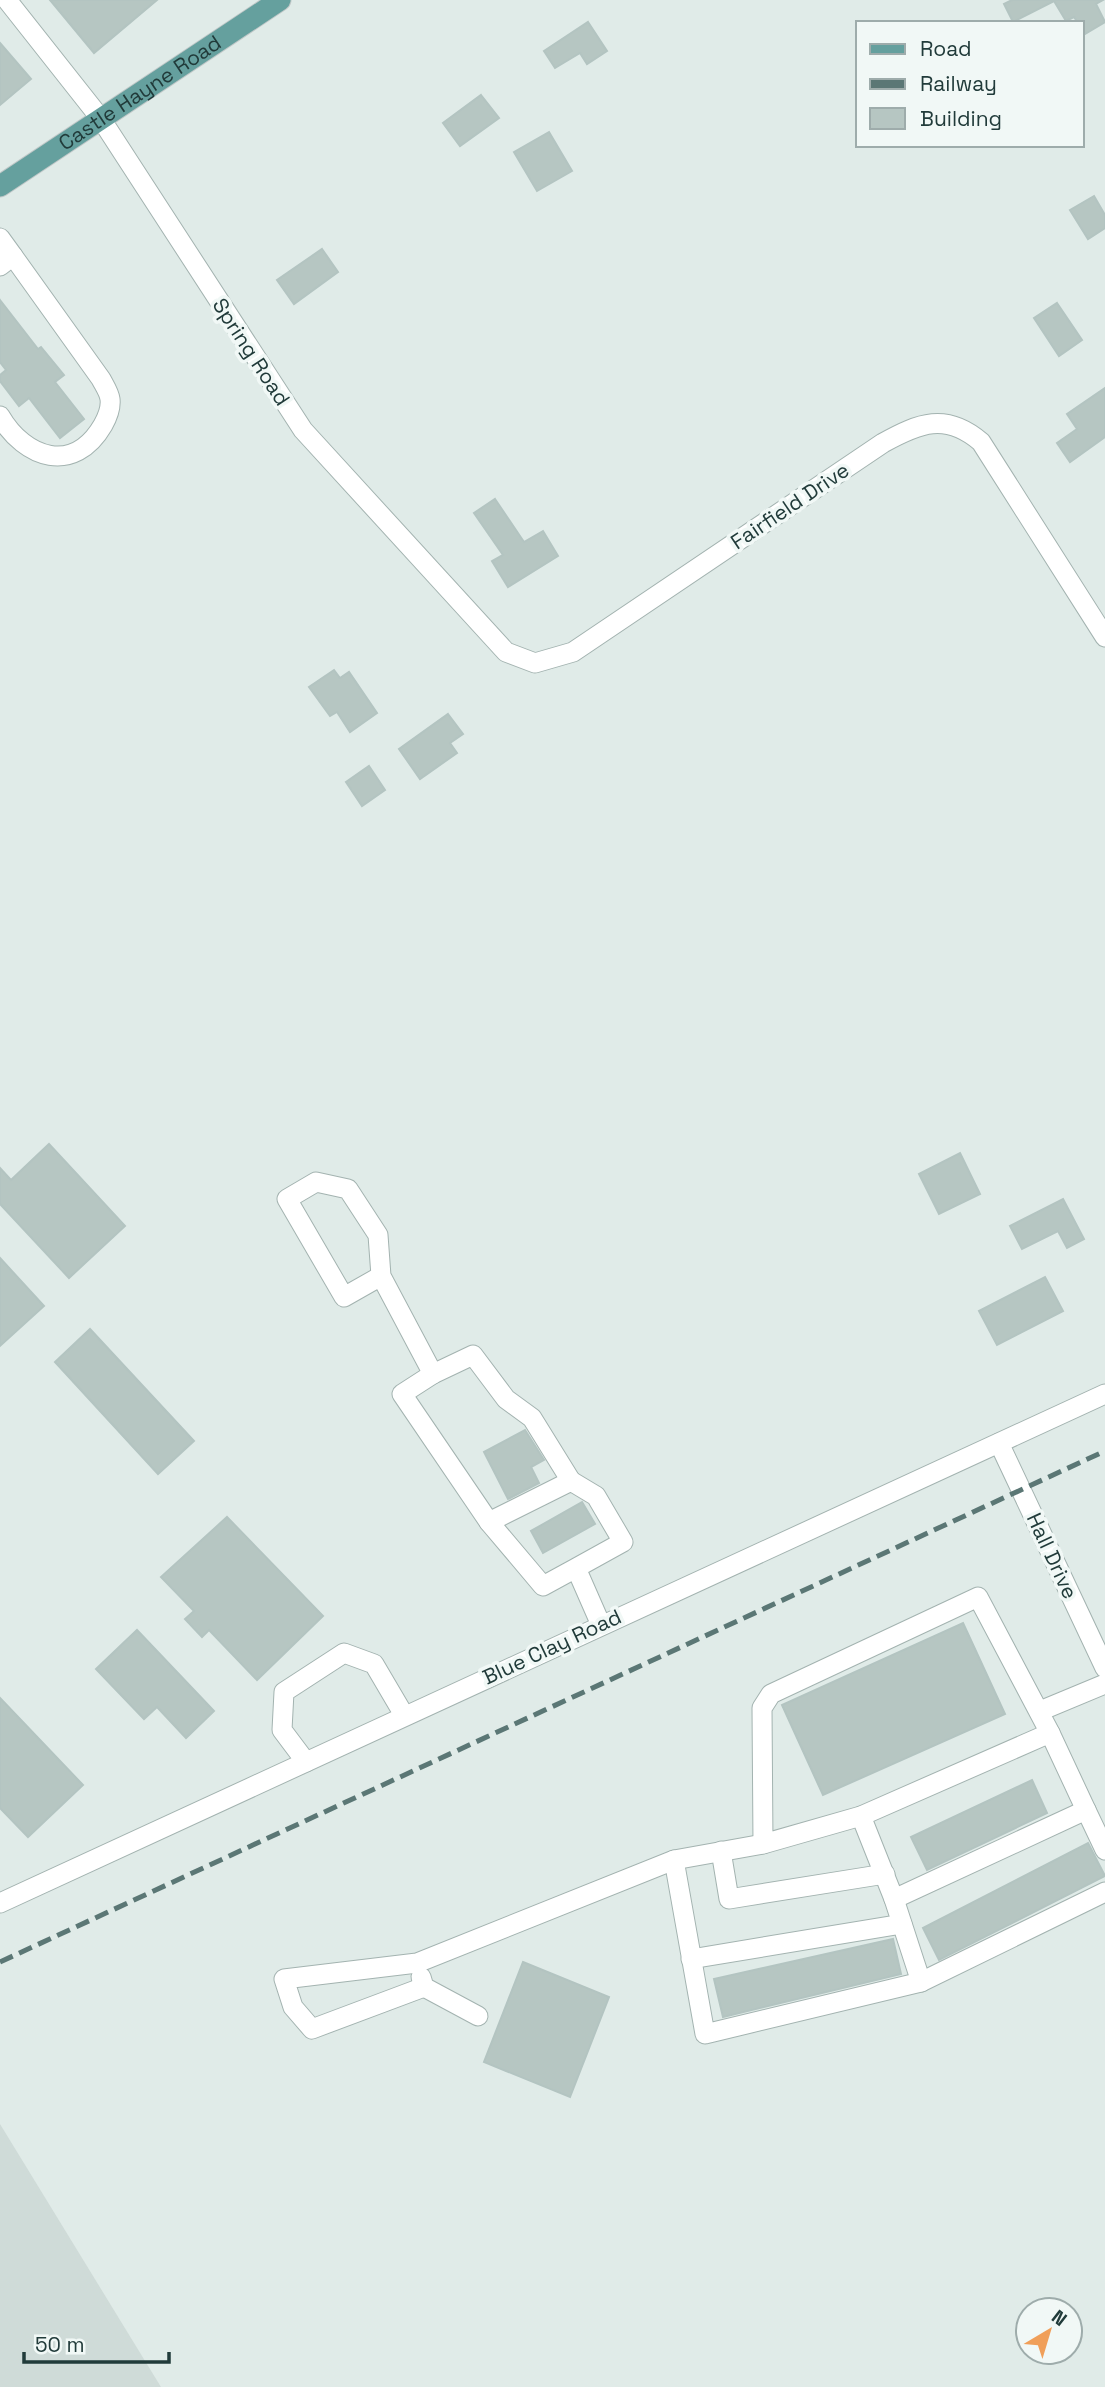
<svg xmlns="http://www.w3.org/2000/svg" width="1105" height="2387" font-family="'Space Grotesk',sans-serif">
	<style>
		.built { fill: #cfdbd8 }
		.building { fill: #b6c6c2; stroke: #b3c4c1; stroke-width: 2 }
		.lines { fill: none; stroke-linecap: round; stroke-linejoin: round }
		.minor-casing { stroke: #a3b3b0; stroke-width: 21 }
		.major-casing { stroke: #c1c8c8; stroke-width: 23 }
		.minor { stroke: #fff; stroke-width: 19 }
		.major { stroke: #65a09e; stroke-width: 21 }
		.rail { stroke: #5b7775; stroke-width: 5; stroke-dasharray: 14 7; stroke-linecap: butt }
		.labels { text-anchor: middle; stroke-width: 7; stroke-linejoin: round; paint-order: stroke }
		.street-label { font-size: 21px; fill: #213b3a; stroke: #f1f8f6 }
	</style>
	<rect width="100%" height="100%" fill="#e0ebe8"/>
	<!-- built -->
	<path class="built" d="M0,2124L161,2387H0Z"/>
	<!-- building -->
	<g class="building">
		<path d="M50,0H157L94,53Z"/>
		<path d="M1012,0H1103L1096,4L1105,22L1085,34L1082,23H1078L1074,17L1066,21L1054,1L1013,22L1004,4Z"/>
		<path d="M588,22L607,51L587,64L580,53L555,68L544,51Z"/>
		<path d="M0,43L31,79L0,105Z"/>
		<path d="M481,95L499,118L460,146L443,123Z"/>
		<path d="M549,132L572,171L537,191L514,152Z"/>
		<path d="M1094,196L1105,215V228L1088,239L1070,210Z"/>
		<path d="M322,249L338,272L294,304L277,280Z"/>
		<path d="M0,300L38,349L41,347L64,375L55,382L84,419L60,438L29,398L19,406L0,381V375L6,370L0,362Z"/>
		<path d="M1057,303L1082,340L1059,356L1034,318Z"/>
		<path d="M1105,388V437L1070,462L1057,443L1077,429L1067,414Z"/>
		<path d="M495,499L524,542L543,531L558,556L508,587L492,561L503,555L474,513Z"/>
		<path d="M334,670L340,678L349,672L377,713L350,732L337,712L330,716L309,687Z"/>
		<path d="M448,714L463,734L450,743L457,753L420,779L399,749Z"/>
		<path d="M369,766L385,790L362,806L346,782Z"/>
		<path d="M49,1144L125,1226L69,1278L0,1204V1168L11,1180Z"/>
		<path d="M960,1153L980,1194L939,1214L919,1174Z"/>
		<path d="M1063,1199L1084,1239L1067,1248L1058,1231L1022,1249L1010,1226Z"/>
		<path d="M0,1258L44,1306L0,1346Z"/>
		<path d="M1045,1277L1063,1311L997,1345L979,1311Z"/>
		<path d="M90,1329L194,1441L158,1474L55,1362Z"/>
		<path d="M525,1430L544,1460L531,1467L539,1483L508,1499L484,1452Z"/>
		<path d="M582,1502L595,1524L543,1553L531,1531Z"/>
		<path d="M227,1517L323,1616L257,1680L209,1630L202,1637L185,1619L194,1611L161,1577Z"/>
		<path d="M963,1623L1005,1714L823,1795L782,1705Z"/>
		<path d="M137,1630L214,1711L186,1738L157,1707L144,1719L96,1669Z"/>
		<path d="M0,1698L83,1785L28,1837L0,1808Z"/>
		<path d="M1032,1780L1047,1813L927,1870L911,1837Z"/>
		<path d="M1088,1843L1105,1876L939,1960L923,1928Z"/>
		<path d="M893,1939L901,1974L723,2017L714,1979Z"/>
		<path d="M523,1962L609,1997L570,2097L484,2062Z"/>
	</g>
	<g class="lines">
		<!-- minor casing -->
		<g class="minor-casing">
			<g id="minor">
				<path d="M7,0L101,119L303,430L506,652L535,663L573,652L883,443C919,423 946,412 981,442L1105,637"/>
				<path d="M0,238L13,256L0,266"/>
				<path d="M0,416C25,459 74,475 103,425C107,418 111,407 110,399C109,392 104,385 101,379L13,256"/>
				<path d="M381,1276L344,1297L287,1199L316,1182L348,1189L378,1235L381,1276L433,1374"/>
				<path d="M999,1443L1105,1668"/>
				<path d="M489,1522L402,1394L433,1374L473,1355L506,1399L532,1418L571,1481"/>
				<path d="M576,1568L543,1586L489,1522L571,1481L596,1496L623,1542L576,1568L601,1625"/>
				<path d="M978,1597L1050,1733L861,1816L763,1844L762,1708L771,1694Z"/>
				<path d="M1040,1711L1105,1684"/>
				<path d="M306,1762L282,1730L284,1692L344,1653L374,1664L404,1715"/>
				<path d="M1086,1810L1105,1850"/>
				<path d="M861,1816L894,1899L1086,1810L1050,1733"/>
				<path d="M721,1851L729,1899L885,1874"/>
				<path d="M674,1860L705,2034L921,1982"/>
				<path d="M894,1899L921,1982L1105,1892"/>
				<path d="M0,1903L1105,1394"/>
				<path d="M691,1959L902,1924"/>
				<path d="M421,1977L424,1987L478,2016"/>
				<path d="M424,1987L312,2029L293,2007L284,1979L417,1963L674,1860L763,1844"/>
			</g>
		</g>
		<!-- major casing -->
		<g class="major-casing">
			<g id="major">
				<path id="s1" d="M0,186L280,0"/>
			</g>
		</g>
		<!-- minor -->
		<use href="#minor" class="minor"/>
		<!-- major -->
		<use href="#major" class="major"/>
		<!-- rail -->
		<path class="rail" d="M0,1962L1105,1451"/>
	</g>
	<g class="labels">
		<!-- street labels -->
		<g class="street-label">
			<text dy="7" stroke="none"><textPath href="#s1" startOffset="168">Castle Hayne Road</textPath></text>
			<text transform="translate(251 352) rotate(57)" y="7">Spring Road</text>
			<text transform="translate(790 506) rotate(-34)" y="7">Fairfield Drive</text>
			<text transform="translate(1052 1556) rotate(65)" y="7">Hall Drive</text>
			<text transform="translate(552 1647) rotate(-25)" y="7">Blue Clay Road</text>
		</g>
	</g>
	<!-- legend -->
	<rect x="856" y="21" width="228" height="126" fill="#f1f8f6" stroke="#9eacab" stroke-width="2"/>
	<rect x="870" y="44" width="35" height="10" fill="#65a09e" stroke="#9eacab" stroke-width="2"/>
	<text x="920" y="56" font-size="21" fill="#213b3a">Road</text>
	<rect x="870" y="79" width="35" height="10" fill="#5b7775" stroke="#9eacab" stroke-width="2"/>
	<text x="920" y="91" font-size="21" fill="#213b3a">Railway</text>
	<rect x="870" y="108" width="35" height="21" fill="#b6c6c2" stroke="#9eacab" stroke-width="2"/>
	<text x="920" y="126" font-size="21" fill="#213b3a">Building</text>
	<!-- north arrow -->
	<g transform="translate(1049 2331) rotate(38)"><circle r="33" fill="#f1f8f6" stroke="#9eacab" stroke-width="2"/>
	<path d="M0-5L12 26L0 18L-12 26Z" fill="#f09f59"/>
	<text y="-10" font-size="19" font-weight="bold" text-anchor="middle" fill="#213b3a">N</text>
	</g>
	<!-- scale -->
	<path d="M24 2352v10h145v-10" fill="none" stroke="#213b3a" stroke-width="3.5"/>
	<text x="35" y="2352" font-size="21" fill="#213b3a" stroke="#f1f8f6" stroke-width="5" paint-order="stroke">50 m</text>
</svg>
